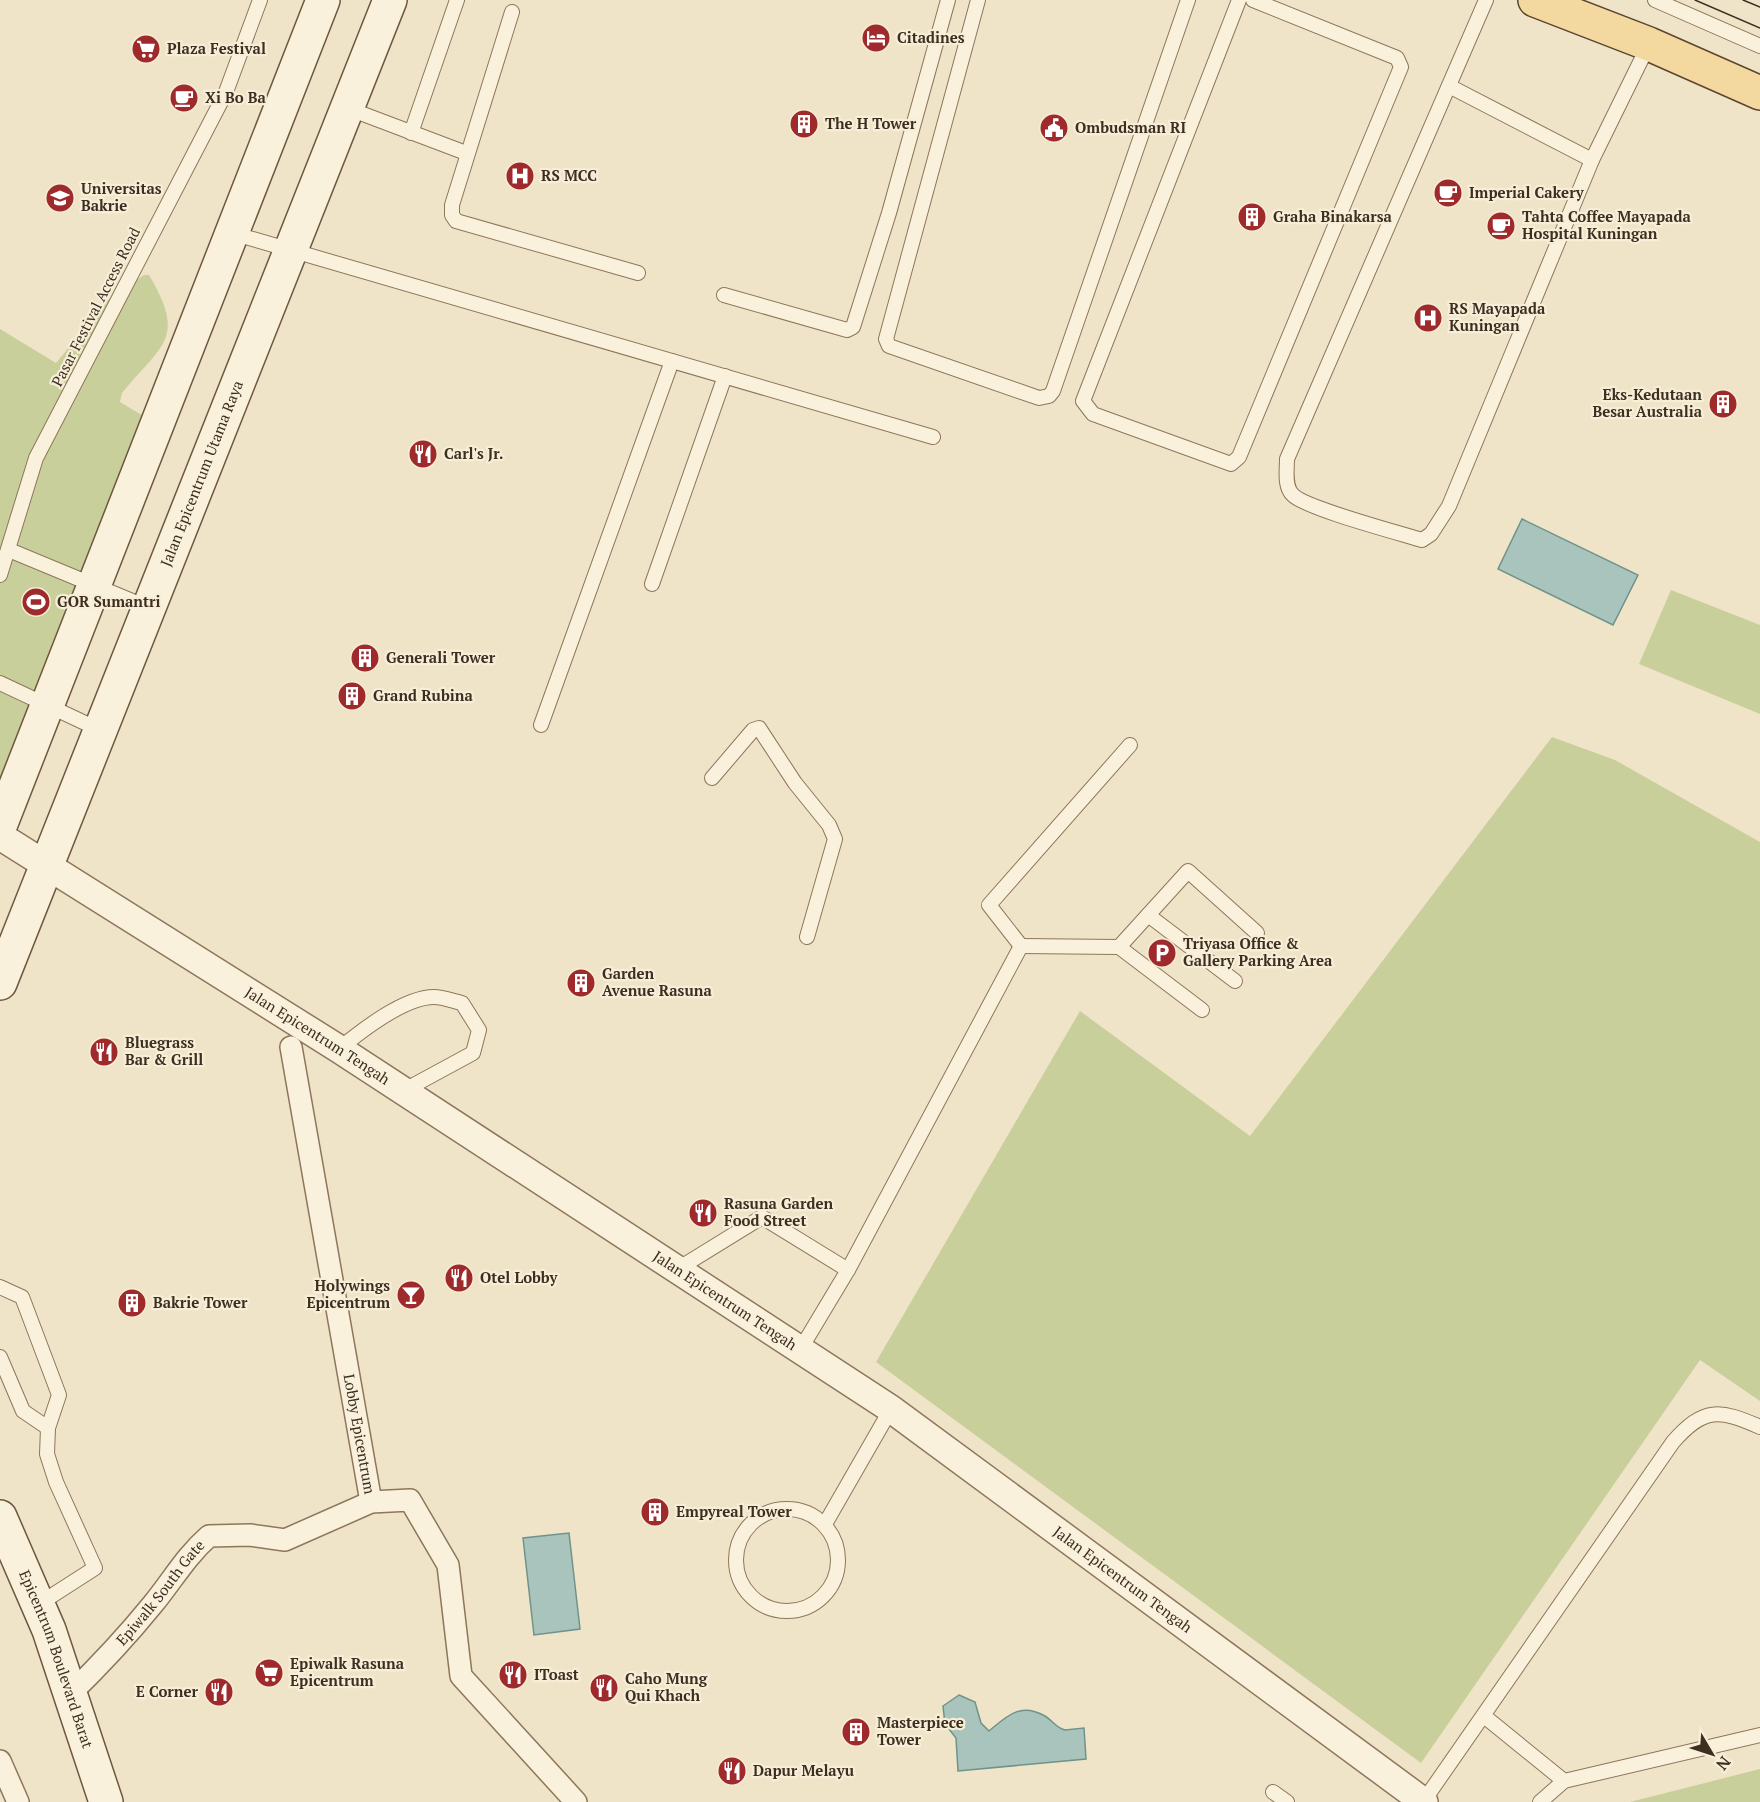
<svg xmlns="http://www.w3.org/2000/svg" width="1760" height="1802" font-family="'PT Serif',serif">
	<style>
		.green { fill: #c9cf9b }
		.water { fill: #a9c4bc; stroke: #6f938a; stroke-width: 1.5 }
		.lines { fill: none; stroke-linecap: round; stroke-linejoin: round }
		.service-casing { stroke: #8d765c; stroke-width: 16 }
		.pedestrian-casing { stroke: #8d765c; stroke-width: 24 }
		.minor-casing { stroke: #8d765c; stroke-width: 30 }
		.secondary-casing { stroke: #6f573f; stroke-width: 36 }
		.primary-casing { stroke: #5b4430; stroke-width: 36 }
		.service { stroke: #faf1dc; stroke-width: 14 }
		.pedestrian { stroke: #faf1dc; stroke-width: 21 }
		.minor { stroke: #faf1dc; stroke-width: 27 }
		.secondary { stroke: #faf1dc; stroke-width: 33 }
		.primary { stroke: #f3d9a0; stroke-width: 33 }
		.tram { stroke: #3d2e20; stroke-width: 1.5 }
		.labels { text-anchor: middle; stroke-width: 4.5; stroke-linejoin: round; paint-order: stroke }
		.poi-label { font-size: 15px; font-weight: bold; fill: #3d2e20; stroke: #f7eed8; text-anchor: start }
		.street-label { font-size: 15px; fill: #3d2e20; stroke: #f7eed8 }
	</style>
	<rect width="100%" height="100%" fill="#f0e4c8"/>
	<!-- green -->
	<g class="green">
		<path d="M144,275H149C187,339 162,344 122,393L120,402L145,417L0,787V329L56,363L108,300Z"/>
		<path d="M1671,590L1760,625V714L1639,664Z"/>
		<path d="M1552,737L1615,760L1760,842V1401L1700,1360L1421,1763L876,1362L1080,1011L1250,1136Z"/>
		<path d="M1760,1769V1802H1630Z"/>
	</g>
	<!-- water -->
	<g class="water">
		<path d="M1522,519L1638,575L1613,625L1498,569Z"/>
		<path d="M569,1533L580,1629L534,1635L523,1538Z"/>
		<path d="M959,1695L975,1702L981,1723L989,1731C1007,1716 1020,1702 1045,1716C1053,1721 1056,1728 1065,1730L1084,1728L1086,1759L958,1771L956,1738L945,1724L943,1706Z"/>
	</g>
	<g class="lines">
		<!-- service casing -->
		<g class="service-casing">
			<g id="service">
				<path d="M978,0L886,339L889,346L1039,398L1049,396L1053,391L1188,0"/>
				<path d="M1239,0L1083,401L1093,414L1231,464L1239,457L1401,67L1397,58L1253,0"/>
				<path d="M1486,0L1287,459C1287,470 1284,487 1293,495C1305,508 1399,533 1422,540L1431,534L1449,506L1592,160L1649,44"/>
				<path d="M1655,0L1760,46"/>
				<path d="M512,12L452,205V215L456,221L638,273"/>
				<path d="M1449,86L1592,160"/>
				<path d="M347,108L466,153"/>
				<path d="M411,133L457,0"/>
				<path d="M232,233L933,437"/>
				<path d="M724,295L847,330L853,327L889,213L948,0"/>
				<path d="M9,550L149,608"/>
				<path d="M0,575L36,458L226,92L260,0"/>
				<path d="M652,584L725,376"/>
				<path d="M0,683L100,730"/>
				<path d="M541,725L672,361"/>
				<path d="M712,778L753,730L759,728L795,783L829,825L835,839L807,937"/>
				<path d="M1148,915L1235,981"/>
				<path d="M1021,946L1119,947L1188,871L1257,933"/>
				<path d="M1021,946L989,905L1130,745"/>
				<path d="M1119,947L1202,1010"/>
				<path d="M339,1049C361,1031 404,997 434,997C443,997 453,1001 462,1003L479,1030L473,1053L401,1092"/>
				<path d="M676,1270L762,1217L848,1270"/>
				<path d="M0,1287L22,1297L59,1395L48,1428L47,1454L56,1482L95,1568L39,1604"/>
				<path d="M800,1350L848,1270L1021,946"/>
				<path d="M0,1357L23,1411L48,1428"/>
				<circle cx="787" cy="1560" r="51"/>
				<path d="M825,1524L891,1409"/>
				<path d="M1484,1716L1564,1781"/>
				<path d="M1273,1792L1287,1802"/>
				<path d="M1423,1802L1673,1442C1704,1407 1719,1409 1760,1427"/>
				<path d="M1540,1802L1564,1781L1760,1735"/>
			</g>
		</g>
		<!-- pedestrian casing -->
		<g class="pedestrian-casing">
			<g id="pedestrian">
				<path id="s1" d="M291,1047L371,1502"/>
				<path id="s2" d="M70,1694C99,1666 127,1636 153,1604C172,1581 186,1556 209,1536L250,1535L285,1540L371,1502L410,1500L448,1565L461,1676L576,1802"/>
				<path d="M0,1761L18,1802"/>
			</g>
		</g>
		<!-- minor casing -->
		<g class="minor-casing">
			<g id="minor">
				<path id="s3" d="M0,836L339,1049L891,1409L1424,1802"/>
			</g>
		</g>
		<!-- secondary casing -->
		<g class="secondary-casing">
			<g id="secondary">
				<path d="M0,826L323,0"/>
				<path id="s4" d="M0,983L390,0"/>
				<path id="s5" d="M0,1517L49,1630L106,1802"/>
			</g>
		</g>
		<!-- primary casing -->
		<g class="primary-casing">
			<path id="primary" d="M1535,0L1649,44L1760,93"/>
		</g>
		<!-- service -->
		<use href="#service" class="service"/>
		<!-- pedestrian -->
		<use href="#pedestrian" class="pedestrian"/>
		<!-- minor -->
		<use href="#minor" class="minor"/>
		<!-- secondary -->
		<use href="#secondary" class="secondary"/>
		<!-- primary -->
		<use href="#primary" class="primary"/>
		<!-- tram -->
		<g class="tram">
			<path d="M1695,0L1760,28"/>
			<path d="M1743,0L1760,7"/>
		</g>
	</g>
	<!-- icons -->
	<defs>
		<g id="hotel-disc" transform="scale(1.5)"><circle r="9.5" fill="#9e2a2b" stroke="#f7eed8"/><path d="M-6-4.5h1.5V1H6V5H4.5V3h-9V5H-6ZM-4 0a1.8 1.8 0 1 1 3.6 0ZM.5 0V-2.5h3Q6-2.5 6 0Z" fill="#fff"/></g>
		<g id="supermarket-disc" transform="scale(1.5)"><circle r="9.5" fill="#9e2a2b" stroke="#f7eed8"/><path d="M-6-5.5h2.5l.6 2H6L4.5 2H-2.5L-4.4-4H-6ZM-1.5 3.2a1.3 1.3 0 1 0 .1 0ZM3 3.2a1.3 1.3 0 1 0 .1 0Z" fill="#fff"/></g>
		<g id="cafe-disc" transform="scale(1.5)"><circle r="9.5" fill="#9e2a2b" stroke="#f7eed8"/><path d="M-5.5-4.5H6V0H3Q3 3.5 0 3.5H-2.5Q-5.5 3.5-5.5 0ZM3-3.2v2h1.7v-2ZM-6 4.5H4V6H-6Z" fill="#fff"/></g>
		<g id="building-disc" transform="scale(1.5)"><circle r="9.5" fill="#9e2a2b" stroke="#f7eed8"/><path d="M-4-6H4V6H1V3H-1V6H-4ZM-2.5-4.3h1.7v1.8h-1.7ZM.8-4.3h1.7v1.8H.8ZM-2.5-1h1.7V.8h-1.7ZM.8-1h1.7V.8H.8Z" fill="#fff"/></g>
		<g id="civic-disc" transform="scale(1.5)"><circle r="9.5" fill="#9e2a2b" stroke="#f7eed8"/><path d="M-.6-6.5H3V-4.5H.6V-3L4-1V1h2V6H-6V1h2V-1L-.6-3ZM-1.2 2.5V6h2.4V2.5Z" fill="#fff"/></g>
		<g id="hospital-disc" transform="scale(1.5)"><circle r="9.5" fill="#9e2a2b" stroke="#f7eed8"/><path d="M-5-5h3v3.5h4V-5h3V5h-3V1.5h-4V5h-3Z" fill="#fff"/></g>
		<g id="university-disc" transform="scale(1.5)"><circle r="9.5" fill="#9e2a2b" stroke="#f7eed8"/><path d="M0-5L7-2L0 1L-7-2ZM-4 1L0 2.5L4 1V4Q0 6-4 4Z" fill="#fff"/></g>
		<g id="restaurant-disc" transform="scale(1.5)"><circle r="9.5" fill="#9e2a2b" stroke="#f7eed8"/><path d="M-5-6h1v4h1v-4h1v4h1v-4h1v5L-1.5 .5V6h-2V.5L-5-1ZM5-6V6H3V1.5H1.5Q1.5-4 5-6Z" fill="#fff"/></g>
		<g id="stadium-disc" transform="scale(1.5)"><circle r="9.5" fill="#9e2a2b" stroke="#f7eed8"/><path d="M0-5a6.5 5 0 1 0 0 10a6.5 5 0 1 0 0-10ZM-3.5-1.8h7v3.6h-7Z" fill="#fff"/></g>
		<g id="parking-disc" transform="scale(1.5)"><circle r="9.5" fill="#9e2a2b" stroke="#f7eed8"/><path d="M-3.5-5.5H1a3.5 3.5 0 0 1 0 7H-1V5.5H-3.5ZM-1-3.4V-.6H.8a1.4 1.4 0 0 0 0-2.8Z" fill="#fff"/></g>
		<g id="bar-disc" transform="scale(1.5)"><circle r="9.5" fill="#9e2a2b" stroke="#f7eed8"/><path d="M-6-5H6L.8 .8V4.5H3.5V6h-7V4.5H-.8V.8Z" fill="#fff"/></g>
	</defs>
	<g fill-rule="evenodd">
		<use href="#hotel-disc" x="876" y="38"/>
		<use href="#supermarket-disc" x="146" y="49"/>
		<use href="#cafe-disc" x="184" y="98"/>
		<use href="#building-disc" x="804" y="124"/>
		<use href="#civic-disc" x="1054" y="128"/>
		<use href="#hospital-disc" x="520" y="176"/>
		<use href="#cafe-disc" x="1448" y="193"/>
		<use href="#university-disc" x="60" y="198"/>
		<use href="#building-disc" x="1252" y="217"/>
		<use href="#cafe-disc" x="1501" y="226"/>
		<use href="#hospital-disc" x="1428" y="318"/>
		<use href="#building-disc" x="1723" y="404"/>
		<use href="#restaurant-disc" x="423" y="454"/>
		<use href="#stadium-disc" x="36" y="602"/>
		<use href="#building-disc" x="365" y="658"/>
		<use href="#building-disc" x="352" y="696"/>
		<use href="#parking-disc" x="1162" y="953"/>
		<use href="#building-disc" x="581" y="983"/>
		<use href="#restaurant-disc" x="104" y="1052"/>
		<use href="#restaurant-disc" x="703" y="1213"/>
		<use href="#restaurant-disc" x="459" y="1278"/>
		<use href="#bar-disc" x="411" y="1295"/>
		<use href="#building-disc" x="132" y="1303"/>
		<use href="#building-disc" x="655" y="1512"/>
		<use href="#supermarket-disc" x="269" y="1673"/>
		<use href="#restaurant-disc" x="513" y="1675"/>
		<use href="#restaurant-disc" x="604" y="1688"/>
		<use href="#restaurant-disc" x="219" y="1692"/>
		<use href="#building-disc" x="856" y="1732"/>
		<use href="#restaurant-disc" x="732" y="1771"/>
	</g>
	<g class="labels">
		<!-- poi labels -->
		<g class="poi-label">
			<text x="897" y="43">Citadines</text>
			<text x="167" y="54">Plaza Festival</text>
			<text x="205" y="103">Xi Bo Ba</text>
			<text x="825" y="129">The H Tower</text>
			<text x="1075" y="133">Ombudsman RI</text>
			<text x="541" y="181">RS MCC</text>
			<text x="81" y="194">Universitas<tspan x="81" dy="17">Bakrie</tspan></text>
			<text x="1469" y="198">Imperial Cakery</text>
			<text x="1273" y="222">Graha Binakarsa</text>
			<text x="1522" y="222">Tahta Coffee Mayapada<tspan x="1522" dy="17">Hospital Kuningan</tspan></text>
			<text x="1449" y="314">RS Mayapada<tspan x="1449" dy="17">Kuningan</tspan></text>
			<text x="1702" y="400" text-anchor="end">Eks-Kedutaan<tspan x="1702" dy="17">Besar Australia</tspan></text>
			<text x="444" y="459">Carl's Jr.</text>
			<text x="57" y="607">GOR Sumantri</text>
			<text x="386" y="663">Generali Tower</text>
			<text x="373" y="701">Grand Rubina</text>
			<text x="1183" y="949">Triyasa Office &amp;<tspan x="1183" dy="17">Gallery Parking Area</tspan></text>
			<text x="602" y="979">Garden<tspan x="602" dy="17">Avenue Rasuna</tspan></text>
			<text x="125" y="1048">Bluegrass<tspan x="125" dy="17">Bar &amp; Grill</tspan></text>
			<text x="724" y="1209">Rasuna Garden<tspan x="724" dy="17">Food Street</tspan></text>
			<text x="480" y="1283">Otel Lobby</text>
			<text x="390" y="1291" text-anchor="end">Holywings<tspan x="390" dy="17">Epicentrum</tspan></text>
			<text x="153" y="1308">Bakrie Tower</text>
			<text x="676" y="1517">Empyreal Tower</text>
			<text x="290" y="1669">Epiwalk Rasuna<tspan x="290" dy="17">Epicentrum</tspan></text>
			<text x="534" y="1680">IToast</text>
			<text x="625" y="1684">Caho Mung<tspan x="625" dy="17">Qui Khach</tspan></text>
			<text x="198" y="1697" text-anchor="end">E Corner</text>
			<text x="877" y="1728">Masterpiece<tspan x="877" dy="17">Tower</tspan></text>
			<text x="753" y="1776">Dapur Melayu</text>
		</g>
		<!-- street labels -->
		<g class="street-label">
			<text transform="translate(96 307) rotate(-63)" y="5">Pasar Festival Access Road</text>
			<text dy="5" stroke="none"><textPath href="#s4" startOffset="548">Jalan Epicentrum Utama Raya</textPath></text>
			<text dy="5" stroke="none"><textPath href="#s3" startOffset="375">Jalan Epicentrum Tengah</textPath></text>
			<text dy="5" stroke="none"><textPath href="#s3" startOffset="861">Jalan Epicentrum Tengah</textPath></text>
			<text dy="5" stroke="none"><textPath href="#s1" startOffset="393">Lobby Epicentrum</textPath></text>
			<text dy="5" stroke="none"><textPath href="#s3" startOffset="1347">Jalan Epicentrum Tengah</textPath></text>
			<text dy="5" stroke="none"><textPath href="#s2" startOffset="136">Epiwalk South Gate</textPath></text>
			<text dy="5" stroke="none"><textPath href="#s5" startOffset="153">Epicentrum Boulevard Barat</textPath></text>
		</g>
	</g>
	<!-- north arrow -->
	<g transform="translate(1712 1754) rotate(129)" stroke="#f7eed8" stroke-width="4.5" paint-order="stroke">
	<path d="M0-4.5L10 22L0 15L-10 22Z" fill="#3d2e20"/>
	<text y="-9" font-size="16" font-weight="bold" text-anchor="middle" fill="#3d2e20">N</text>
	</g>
</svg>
